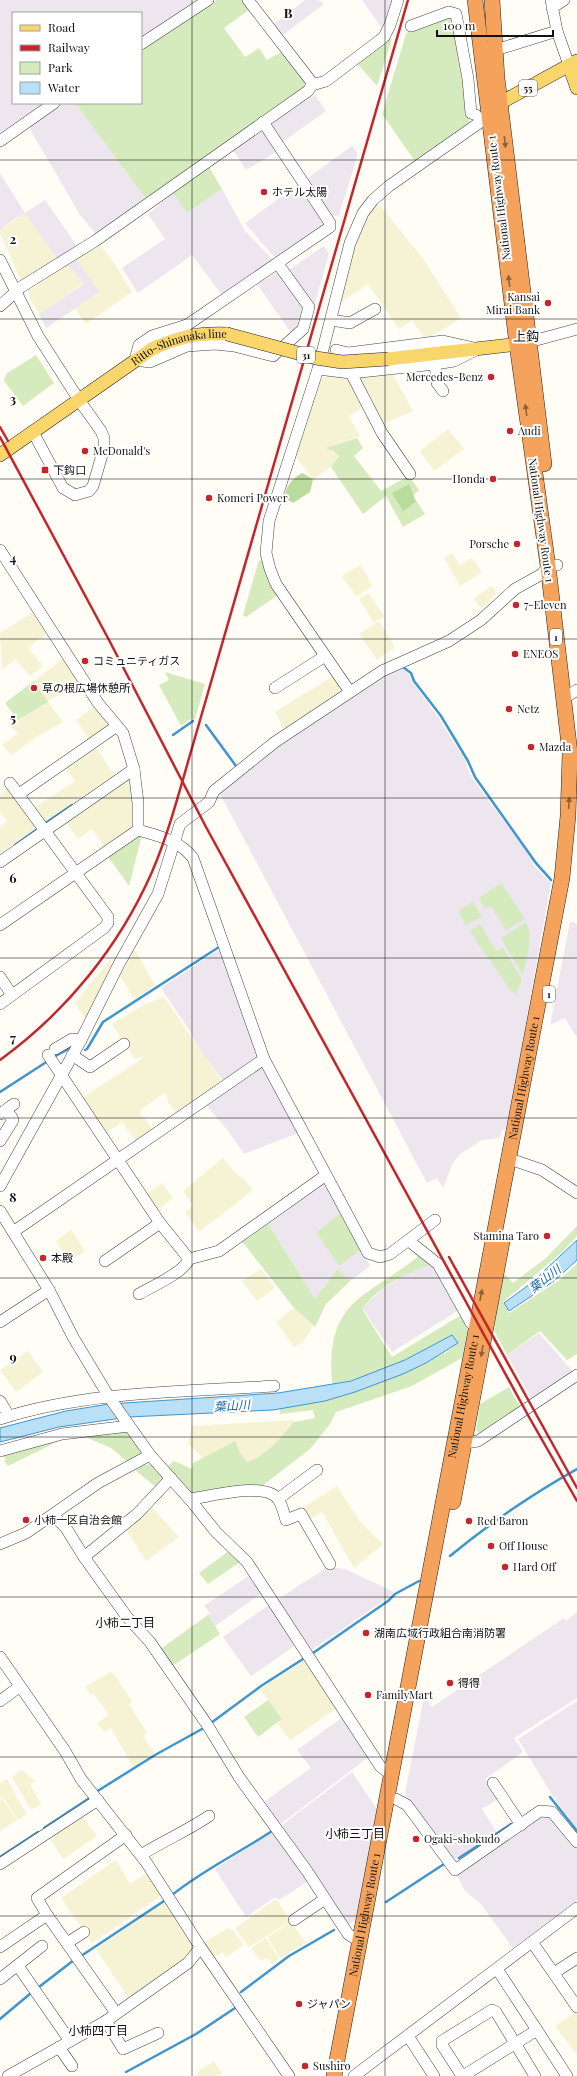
<svg xmlns="http://www.w3.org/2000/svg" width="577" height="2076" font-family="'Playfair Display','Noto Sans JP',serif">
	<style>
		.industrial { fill: #eee6ef }
		.farmland { fill: #f6f3d4 }
		.green { fill: #d5ebbd }
		.forest { fill: #b9dc9c }
		.water { fill: #b9e0f7; stroke: #3f96cf }
		.lines { fill: none; stroke-linecap: round; stroke-linejoin: round }
		.stream { stroke: #3f96cf; stroke-width: 2.5 }
		.minor-casing { stroke: #444; stroke-width: 12 }
		.major-casing { stroke: #222; stroke-width: 14 }
		.highway-casing { stroke: #222; stroke-width: 16 }
		.minor { stroke: #fff; stroke-width: 11 }
		.major { stroke: #f9d66b; stroke-width: 13 }
		.highway { stroke: #f5a25d; stroke-width: 15 }
		.rail { stroke: #c4262e; stroke-width: 2.5 }
		.major-bridge-casing { stroke: #222; stroke-width: 14; stroke-linecap: butt }
		.major-bridge { stroke: #f9d66b; stroke-width: 13 }
		.oneway { fill: #8e613b }
		.grid { fill: none; stroke: #111; stroke-width: 1; stroke-opacity: 0.55 }
		.poi-dot { fill: #c4262e; stroke: #fff; stroke-width: 1.5 }
		.labels { text-anchor: middle; stroke-width: 4; stroke-linejoin: round; paint-order: stroke }
		.shield { fill: #fff; stroke: #585858; stroke-width: 1 }
		.shield-label { font-size: 10px; font-weight: bold; fill: #111 }
		.poi-label { font-size: 11px; fill: #111; stroke: #fff; text-anchor: start }
		.street-label { font-size: 11px; fill: #111; stroke: #fff }
		.water-label { font-size: 12px; font-style: italic; fill: #1768a6; stroke: #fff }
		.neighbourhood-label { font-size: 12px; fill: #111; stroke: #fff }
		.quarter-label { font-size: 13px; fill: #111; stroke: #fff }
		.grid-label { font-size: 13px; text-anchor: middle; font-weight: bold; fill: #111; stroke: #fff; stroke-width: 4; stroke-linejoin: round; paint-order: stroke }
	</style>
	<rect width="100%" height="100%" fill="#fffdf5"/>
	<!-- industrial -->
	<g class="industrial">
		<path d="M0,0H199L141,39V13H13V103H46L0,136Z"/>
		<path d="M305,0H318L324,4L283,35L274,24Z"/>
		<path d="M362,0H393L383,30Z"/>
		<path d="M315,95L326,111L281,143L271,126L272,123Z"/>
		<path d="M62,103H75L146,199L96,234L80,215L30,129L32,125Z"/>
		<path d="M260,131L267,134L278,151L246,170L233,150Z"/>
		<path d="M352,146L358,154L339,215L335,216L330,215L306,179Z"/>
		<path d="M0,173L25,213L45,200L77,246L57,259L25,214L16,218L0,230Z"/>
		<path d="M300,184L324,224L275,258L245,223Z"/>
		<path d="M222,189L245,231L273,260L222,295L192,255L138,293L122,268L165,239L148,214L173,193L187,213Z"/>
		<path d="M324,246L329,254L314,307L287,271Z"/>
		<path d="M77,259L100,292L46,328L39,314L84,284L68,265Z"/>
		<path d="M278,272L304,308L300,328L292,334L257,284Z"/>
		<path d="M402,668L409,674L412,681L440,720L465,760L470,775L526,851L535,867L551,883L509,1116L505,1130H502L500,1138L482,1140L460,1154L453,1163L443,1188L437,1178L427,1183L219,792L283,741L383,676Z"/>
		<path d="M570,922H574L577,925V1038L565,1018L550,1025Z"/>
		<path d="M220,949L256,1054L253,1061L224,1082L199,1049L188,1028L161,988Z"/>
		<path d="M260,1068L263,1069L298,1133L244,1154L229,1132L206,1105Z"/>
		<path d="M320,1183L326,1185L341,1213L316,1232L361,1249L370,1266L350,1281L337,1269L315,1299L267,1222Z"/>
		<path d="M432,1264L459,1310L392,1352L362,1308L382,1289L410,1272Z"/>
		<path d="M539,1333L574,1373L533,1401L507,1355Z"/>
		<path d="M328,1567L345,1569L394,1592L386,1599L312,1650L278,1599Z"/>
		<path d="M250,1575L262,1593L215,1626L207,1615L210,1613L204,1606Z"/>
		<path d="M269,1605L296,1645L251,1676L223,1637Z"/>
		<path d="M577,1612V1698L514,1738L523,1752L485,1779L498,1799L482,1809L498,1834L459,1860L457,1858L452,1859L437,1835L412,1808L405,1793L424,1697L432,1707L564,1618L566,1621Z"/>
		<path d="M577,1701V1829L555,1800L558,1797L554,1798L518,1739Z"/>
		<path d="M343,1717L370,1756L278,1826L261,1804L311,1768L297,1750Z"/>
		<path d="M352,1772L377,1809L356,1920L347,1926L278,1828Z"/>
		<path d="M543,1815L551,1816L577,1848V1900L513,1948L480,1903L465,1891L458,1877L459,1871Z"/>
		<path d="M274,1831L310,1880L279,1900L275,1897L246,1917L215,1869Z"/>
	</g>
	<!-- farmland -->
	<g class="farmland">
		<path d="M380,205L424,260L461,318L426,340L412,320L399,329L368,284L340,303L354,246L369,212Z"/>
		<path d="M25,213L57,259L22,282L0,234V230Z"/>
		<path d="M100,245L111,258L132,292L86,324L75,309L99,292L77,259Z"/>
		<path d="M68,265L84,283L39,314L28,294L29,290Z"/>
		<path d="M392,373L413,411L381,425L358,376Z"/>
		<path d="M329,374L347,376L366,404L349,417L360,436L327,448L334,451L339,457L331,467L313,479L294,455L319,381Z"/>
		<path d="M448,429L464,449L434,471L420,451Z"/>
		<path d="M452,553L460,565L472,558L482,572L460,586L444,558Z"/>
		<path d="M360,565L372,585L367,590L356,596L342,576Z"/>
		<path d="M492,586L497,593L481,609L474,598Z"/>
		<path d="M369,593L384,616L374,623L359,599Z"/>
		<path d="M35,611L48,632L28,648L43,666L30,676L15,659L2,670L0,633Z"/>
		<path d="M379,621L395,647L377,660L359,634Z"/>
		<path d="M63,659L66,660L79,679L48,702L63,722L36,737L12,755L2,745L18,733L9,726L48,702L34,681Z"/>
		<path d="M333,676L340,686L338,693L284,729L275,712Z"/>
		<path d="M94,707H97L111,724L90,741L76,720Z"/>
		<path d="M95,746L114,775L44,822L34,808L75,781L65,767Z"/>
		<path d="M128,778L131,779L134,825L132,828L105,848L92,829L78,839L65,821Z"/>
		<path d="M7,788L38,826L0,854V827L7,821L0,812V795Z"/>
		<path d="M135,950L155,985L134,999L120,976Z"/>
		<path d="M109,961L113,965L86,1020L75,1003Z"/>
		<path d="M164,997L223,1083L177,1115L166,1098L168,1096L165,1093L139,1111L154,1132L137,1143L122,1122L105,1134L82,1098L143,1058L142,1056L135,1059L112,1024L145,1004Z"/>
		<path d="M223,1158L235,1173L244,1179L253,1190L199,1232L185,1212L193,1205L183,1191Z"/>
		<path d="M162,1183L173,1198L156,1211L145,1195Z"/>
		<path d="M71,1229L85,1251L69,1261L56,1241Z"/>
		<path d="M261,1269L275,1288L257,1301L242,1281Z"/>
		<path d="M294,1308L313,1326L304,1341L294,1347L276,1322Z"/>
		<path d="M28,1351L43,1372L16,1392L0,1370Z"/>
		<path d="M294,1420V1422L273,1446L257,1458L247,1462L240,1453L216,1452L203,1458L188,1444L192,1426Z"/>
		<path d="M337,1486L360,1522L383,1544L354,1568L322,1512L308,1520L301,1509Z"/>
		<path d="M150,1505L179,1537L146,1561L124,1527Z"/>
		<path d="M305,1660L337,1708L290,1740L277,1723L282,1719L260,1689Z"/>
		<path d="M112,1671L132,1701L129,1704L147,1733L143,1736L154,1753L133,1767L111,1728L104,1732L97,1723L109,1715L93,1693L91,1695L85,1687Z"/>
		<path d="M22,1770L35,1781L30,1784L41,1804L31,1810L12,1777Z"/>
		<path d="M7,1779L15,1793L5,1800L0,1797V1783Z"/>
		<path d="M15,1794L27,1814L18,1820L5,1800Z"/>
		<path d="M0,1798L4,1801L17,1820L0,1831Z"/>
		<path d="M82,1816L97,1836L63,1859L49,1837Z"/>
		<path d="M116,1860L130,1884L148,1873L162,1895L92,1943L61,1898Z"/>
		<path d="M276,1899L291,1921L249,1947L235,1928Z"/>
		<path d="M165,1901L196,1949L185,1963L129,1999L96,1949Z"/>
		<path d="M291,1922L306,1943L280,1958L268,1937Z"/>
		<path d="M228,1928L233,1930L244,1945L226,1957L223,1952L213,1958L202,1944Z"/>
		<path d="M266,1938L279,1959L272,1964L267,1958L261,1961L251,1948Z"/>
		<path d="M576,2012L577,2014V2055L555,2026Z"/>
		<path d="M214,2061L222,2073L217,2076H198L196,2073Z"/>
	</g>
	<!-- green -->
	<g class="green">
		<path d="M216,0H242L249,10L224,28L245,57L259,48L267,60L281,52L305,81L304,88L146,199L75,103H141V50Z"/>
		<path d="M448,16L456,21L469,100V123L415,161L382,114L406,34L412,29Z"/>
		<path d="M389,39H392L377,86L356,62Z"/>
		<path d="M209,167L222,189L187,213L173,193Z"/>
		<path d="M36,355L54,383L23,406L4,381L6,374Z"/>
		<path d="M357,438L363,448L354,456L381,491L409,476L419,490L413,496L425,514L403,527L386,496L363,514L331,467L339,456L334,451L326,448Z"/>
		<path d="M259,560L262,561L268,578L278,595L246,617L243,615Z"/>
		<path d="M165,672L205,684L195,719L189,720L181,726L159,685L169,680Z"/>
		<path d="M34,681L48,702L18,720L5,703Z"/>
		<path d="M136,834L142,835L129,886L107,855Z"/>
		<path d="M500,884H502L525,919L506,930L491,906L485,909L480,901V897Z"/>
		<path d="M473,902L482,917L466,925L459,914V910Z"/>
		<path d="M525,923C536,930 525,963 523,975L501,938Z"/>
		<path d="M480,924L496,951L503,948L522,980L516,994L511,991L471,933V930Z"/>
		<path d="M341,1213L361,1249L339,1266L316,1232Z"/>
		<path d="M267,1222L315,1299L337,1269L350,1281L326,1304L315,1327L294,1308L241,1240Z"/>
		<path d="M577,1226V1236L561,1253L503,1302L509,1313L558,1281L577,1264V1354L567,1360L540,1331L507,1355L494,1330L503,1272L513,1283L546,1258Z"/>
		<path d="M420,1255L432,1264C407,1273 378,1286 362,1309L392,1357L461,1315L468,1327L462,1358L412,1386L336,1412L330,1424L310,1449L262,1486L193,1496L167,1467L174,1461L192,1469L193,1463L235,1441L240,1453L247,1462L257,1458L273,1446L294,1422L315,1418L313,1410L280,1414V1408L325,1401L337,1397L445,1353L458,1343L452,1335C414,1356 375,1378 332,1384C326,1297 365,1300 420,1255Z"/>
		<path d="M509,1387L520,1407L480,1434L476,1430L480,1404Z"/>
		<path d="M128,1431L143,1450L140,1457L129,1463L111,1448L85,1437L84,1435Z"/>
		<path d="M65,1438L8,1466L4,1461L6,1459L3,1457L4,1455Z"/>
		<path d="M154,1464L164,1476L163,1481L156,1487L135,1470L144,1465Z"/>
		<path d="M229,1551L240,1562L208,1584L199,1573Z"/>
		<path d="M208,1615L220,1634L171,1667L159,1650Z"/>
		<path d="M268,1700L282,1719L258,1737L244,1717Z"/>
	</g>
	<!-- forest -->
	<g class="forest">
		<path d="M302,473L313,479L310,492L293,503L285,498C285,486 292,479 302,473Z"/>
		<path d="M409,484L416,502L403,511L392,493Z"/>
	</g>
	<!-- water -->
	<g class="water">
		<path d="M577,1240V1260L554,1281L509,1311L504,1303L530,1284Z"/>
		<path d="M452,1335L458,1343L426,1363L403,1374L355,1392L325,1401L273,1410L129,1417L59,1427L0,1442V1428L66,1411L109,1404L278,1393L351,1381L405,1360Z"/>
	</g>
	<g class="lines">
		<!-- stream -->
		<g class="stream">
			<path d="M403,667L411,673L414,681L441,716L468,761L475,777L531,856C537,866 544,871 551,880"/>
			<path d="M206,725L236,766"/>
			<path d="M173,735L193,721"/>
			<path d="M47,822L72,805"/>
			<path d="M15,845L36,830"/>
			<path d="M85,1050L87,1049L103,1022L219,947"/>
			<path d="M52,1058L70,1048"/>
			<path d="M0,1092L48,1061"/>
			<path d="M450,1556C489,1524 532,1494 577,1469"/>
			<path d="M313,1653L388,1601L395,1594L419,1581"/>
			<path d="M211,1723L261,1686L303,1659"/>
			<path d="M96,1792L155,1755L202,1729"/>
			<path d="M550,1797L577,1831"/>
			<path d="M44,1828L91,1797"/>
			<path d="M0,1857L38,1832"/>
			<path d="M459,1858L511,1824"/>
			<path d="M172,1895C203,1870 239,1853 272,1831"/>
			<path d="M386,1902L444,1864"/>
			<path d="M81,1956L164,1901"/>
			<path d="M39,1987L74,1960"/>
			<path d="M241,1992L289,1956L334,1930"/>
			<path d="M0,2019L31,1993"/>
			<path d="M126,2072L196,2034L238,2006"/>
		</g>
		<!-- minor casing -->
		<g class="minor-casing">
			<g id="minor">
				<path d="M551,0L557,31L569,65"/>
				<path d="M552,8L564,0"/>
				<path d="M411,26L449,12L456,14L468,79L471,113L476,115"/>
				<path d="M141,44L208,0"/>
				<path d="M502,48L557,31"/>
				<path d="M312,85L326,81L384,37L390,25L398,0"/>
				<path d="M263,122L330,223V227L187,325L152,336L139,345L135,360L150,362L187,346L215,344L234,346L273,356L303,329L309,307L278,264"/>
				<path d="M0,141L54,103"/>
				<path d="M0,260L38,336L79,400L101,431L104,438V448L93,486L89,491L75,495L63,488L33,432"/>
				<path d="M0,306L21,287L95,241L308,91L312,85L310,80L248,0"/>
				<path d="M331,320L350,323L375,309"/>
				<path d="M529,342L577,329"/>
				<path d="M478,349L454,361L435,364L351,373L318,369L350,243L363,213L373,200L389,186L479,123L489,113"/>
				<path d="M336,350L348,353"/>
				<path d="M435,364L437,383L443,391"/>
				<path d="M318,369L269,521L266,553L270,569L276,584L350,692"/>
				<path d="M410,474L382,433L351,373L348,353L443,341L474,348"/>
				<path d="M0,550L98,703L123,733L134,769L138,803V830"/>
				<path d="M275,688L325,656"/>
				<path d="M563,699L577,690"/>
				<path d="M19,794L117,726"/>
				<path d="M0,862L134,769"/>
				<path d="M0,925L138,830C159,836 179,840 193,858L264,1059L368,1253L380,1257L390,1254L435,1220"/>
				<path d="M0,977L12,995"/>
				<path d="M0,1004L104,928L108,923V917L10,783"/>
				<path d="M55,1049L72,1039L81,1040"/>
				<path d="M48,1055L160,1223L189,1259"/>
				<path d="M72,1055L90,1067L124,1044"/>
				<path d="M0,1114L14,1104"/>
				<path d="M0,1141L13,1120L11,1116L3,1112"/>
				<path d="M507,1158L542,1170L577,1193"/>
				<path d="M0,1186L81,1040L119,964L158,894L180,824L209,802L214,791L275,742L382,671L449,641L481,620L515,589L542,574L548,566L557,565"/>
				<path d="M0,1211L49,1290L73,1337L109,1397L150,1455L192,1502L216,1532L247,1562L380,1766L386,1771L393,1772"/>
				<path d="M13,1232L264,1059"/>
				<path d="M409,1241L438,1264L471,1323L475,1326"/>
				<path d="M189,1259L219,1251L326,1175"/>
				<path d="M105,1261L160,1223"/>
				<path d="M139,1294C151,1287 185,1272 189,1259"/>
				<path d="M0,1322L49,1290"/>
				<path d="M0,1401L9,1416"/>
				<path d="M0,1419C86,1391 185,1392 274,1386"/>
				<path d="M458,1443H465L478,1441L577,1375"/>
				<path d="M0,1451L62,1434L129,1426"/>
				<path d="M190,1499C209,1497 265,1481 278,1499C282,1504 284,1514 286,1520L301,1514L330,1564"/>
				<path d="M278,1499L317,1470"/>
				<path d="M53,1515L66,1528L84,1557L127,1617L150,1642L208,1726L239,1777L307,1871L348,1934L360,1942"/>
				<path d="M0,1544L26,1533L98,1483L150,1455"/>
				<path d="M84,1557L137,1514L171,1478"/>
				<path d="M0,1657L65,1751L81,1779L146,1862L199,1945L289,2076"/>
				<path d="M0,1701L19,1687"/>
				<path d="M493,1783L521,1825"/>
				<path d="M396,1799L407,1805L455,1870L540,1811L552,1812L577,1842"/>
				<path d="M141,1855C163,1841 187,1831 209,1816"/>
				<path d="M0,1864L98,1800"/>
				<path d="M47,1915L37,1898L126,1835"/>
				<path d="M294,1920L325,1899"/>
				<path d="M532,1942L577,2007"/>
				<path d="M67,1943L84,1932"/>
				<path d="M0,1947L47,1915L116,2013"/>
				<path d="M18,1966L70,2041"/>
				<path d="M497,1969L567,2076"/>
				<path d="M554,1973L577,1958"/>
				<path d="M0,1979L42,1946"/>
				<path d="M106,2021L123,2049L158,2033"/>
				<path d="M408,2036L434,2076"/>
				<path d="M59,2047L72,2066"/>
				<path d="M8,2076L106,2021L188,1963L200,1948"/>
				<path d="M354,2076L577,1908"/>
				<path d="M462,2076L442,2045V2041L492,2010L496,2012L535,2076"/>
				<path d="M463,2076L537,2030"/>
			</g>
		</g>
		<!-- major casing -->
		<g class="major-casing">
			<g id="major">
				<path d="M569,65L577,88"/>
				<path d="M493,109L500,103L577,61"/>
				<path d="M388,359L527,343"/>
				<path id="s1" d="M0,455L152,349C178,337 197,333 227,334"/>
			</g>
		</g>
		<!-- highway casing -->
		<g class="highway-casing">
			<g id="highway">
				<path d="M492,0L497,78L544,464"/>
				<path d="M453,1502L502,1242"/>
				<path id="s2" d="M334,2076L562,878L568,816L570,753L548,566L517,345L475,0"/>
			</g>
		</g>
		<!-- minor -->
		<use href="#minor" class="minor"/>
		<!-- major -->
		<use href="#major" class="major"/>
		<!-- highway -->
		<use href="#highway" class="highway"/>
		<!-- rail -->
		<g class="rail">
			<path d="M0,427L8,441"/>
			<path d="M0,437L109,640L206,827L529,1417L577,1501"/>
			<path d="M0,1060C66,1012 119,947 152,872C169,832 180,789 192,748L408,0"/>
			<path d="M449,1257L577,1488"/>
		</g>
		<!-- major-bridge casing -->
		<g class="major-bridge-casing">
			<path id="major-bridge" d="M227,334L316,358L342,362L388,359"/>
		</g>
		<!-- major-bridge -->
		<use href="#major-bridge" class="major-bridge"/>
	</g>
	<!-- one-way arrows -->
	<defs><path id="oneway-solid" d="M-6-.8H1V-3.2L6.5 0L1 3.2V.8H-6Z"/></defs>
	<g class="oneway">
		<use href="#oneway-solid" transform="translate(505 142) rotate(83)"/>
		<use href="#oneway-solid" transform="translate(509 281) rotate(-97)"/>
		<use href="#oneway-solid" transform="translate(526 410) rotate(-98)"/>
		<use href="#oneway-solid" transform="translate(569 803) rotate(-86)"/>
		<use href="#oneway-solid" transform="translate(481 1295) rotate(-79)"/>
		<use href="#oneway-solid" transform="translate(482 1351) rotate(100)"/>
	</g>
	<!-- grid -->
	<path class="grid" d="M192,0V2076M385,0V2076M0,160H577M0,319H577M0,479H577M0,639H577M0,798H577M0,958H577M0,1118H577M0,1278H577M0,1437H577M0,1597H577M0,1757H577M0,1916H577"/>
	<!-- markers -->
	<g class="poi-dot">
		<circle cx="264" cy="192" r="4"/>
		<circle cx="548" cy="303" r="4"/>
		<circle cx="491" cy="377" r="4"/>
		<circle cx="510" cy="431" r="4"/>
		<circle cx="85" cy="451" r="4"/>
		<rect x="41" y="466" width="8" height="8" rx="2"/>
		<circle cx="493" cy="479" r="4"/>
		<circle cx="209" cy="498" r="4"/>
		<circle cx="517" cy="544" r="4"/>
		<circle cx="516" cy="605" r="4"/>
		<circle cx="515" cy="654" r="4"/>
		<circle cx="85" cy="661" r="4"/>
		<circle cx="34" cy="688" r="4"/>
		<circle cx="509" cy="709" r="4"/>
		<circle cx="531" cy="747" r="4"/>
		<circle cx="547" cy="1236" r="4"/>
		<circle cx="43" cy="1258" r="4"/>
		<circle cx="26" cy="1520" r="4"/>
		<circle cx="469" cy="1521" r="4"/>
		<circle cx="491" cy="1546" r="4"/>
		<circle cx="505" cy="1567" r="4"/>
		<circle cx="366" cy="1633" r="4"/>
		<circle cx="450" cy="1683" r="4"/>
		<circle cx="368" cy="1695" r="4"/>
		<circle cx="416" cy="1839" r="4"/>
		<circle cx="299" cy="2004" r="4"/>
		<circle cx="305" cy="2066" r="4"/>
	</g>
	<g class="labels">
		<!-- shield labels -->
		<g class="shield">
			<rect x="519" y="80" width="18" height="16" rx="3"/>
			<rect x="297" y="347" width="18" height="16" rx="3"/>
			<rect x="550" y="629" width="12" height="16" rx="3"/>
			<rect x="543" y="986" width="12" height="16" rx="3"/>
		</g>
		<g class="shield-label">
			<text x="528" y="92">55</text>
			<text x="306" y="359">31</text>
			<text x="556" y="641">1</text>
			<text x="549" y="998">1</text>
		</g>
		<!-- poi labels -->
		<g class="poi-label">
			<text x="272" y="196">ホテル太陽</text>
			<text x="540" y="301" text-anchor="end">Kansai<tspan x="540" dy="13">Mirai Bank</tspan></text>
			<text x="483" y="381" text-anchor="end">Mercedes-Benz</text>
			<text x="518" y="435">Audi</text>
			<text x="93" y="455">McDonald's</text>
			<text x="53" y="474">下鈎口</text>
			<text x="485" y="483" text-anchor="end">Honda</text>
			<text x="217" y="502">Komeri Power</text>
			<text x="509" y="548" text-anchor="end">Porsche</text>
			<text x="524" y="609">7-Eleven</text>
			<text x="523" y="658">ENEOS</text>
			<text x="93" y="665">コミュニティガス</text>
			<text x="42" y="692">草の根広場休憩所</text>
			<text x="517" y="713">Netz</text>
			<text x="539" y="751">Mazda</text>
			<text x="539" y="1240" text-anchor="end">Stamina Taro</text>
			<text x="51" y="1262">本殿</text>
			<text x="34" y="1524">小柿一区自治会館</text>
			<text x="477" y="1525">Red Baron</text>
			<text x="499" y="1550">Off House</text>
			<text x="513" y="1571">Hard Off</text>
			<text x="374" y="1637">湖南広域行政組合南消防署</text>
			<text x="458" y="1687">得得</text>
			<text x="376" y="1699">FamilyMart</text>
			<text x="424" y="1843">Ogaki-shokudo</text>
			<text x="307" y="2008">ジャパン</text>
			<text x="313" y="2070">Sushiro</text>
		</g>
		<!-- street labels -->
		<g class="street-label">
			<text transform="translate(499 198) rotate(-97)" y="4">National Highway Route 1</text>
			<text dy="4" stroke="none"><textPath href="#s1" startOffset="212">Ritto-Shinanaka line</textPath></text>
			<text transform="translate(541 520) rotate(82)" y="4">National Highway Route 1</text>
			<text dy="4" stroke="none"><textPath href="#s2" startOffset="1016">National Highway Route 1</textPath></text>
			<text dy="4" stroke="none"><textPath href="#s2" startOffset="692">National Highway Route 1</textPath></text>
			<text dy="4" stroke="none"><textPath href="#s2" startOffset="164">National Highway Route 1</textPath></text>
		</g>
		<!-- water labels -->
		<g class="water-label">
			<text transform="translate(545 1279) rotate(-38)" y="4">葉山川</text>
			<text transform="translate(232 1406) rotate(-4)" y="4">葉山川</text>
		</g>
		<!-- neighbourhood labels -->
		<g class="neighbourhood-label">
			<text x="125" y="1627">小柿二丁目</text>
			<text x="355" y="1838">小柿三丁目</text>
			<text x="98" y="2035">小柿四丁目</text>
		</g>
		<!-- quarter labels -->
		<g class="quarter-label">
			<text x="526" y="341">上鈎</text>
		</g>
	</g>
	<g class="grid-label">
		<text x="288" y="18">B</text>
		<text x="13" y="244">2</text>
		<text x="13" y="404">3</text>
		<text x="13" y="563">4</text>
		<text x="13" y="723">5</text>
		<text x="13" y="883">6</text>
		<text x="13" y="1043">7</text>
		<text x="13" y="1202">8</text>
		<text x="13" y="1362">9</text>
	</g>
	<!-- legend -->
	<rect x="12" y="12" width="130" height="92" fill="#ffffff" stroke="#a0a0a0"/>
	<rect x="20" y="25" width="20" height="6" fill="#f9d66b" stroke="#a0a0a0"/>
	<text x="48" y="32" font-size="12" fill="#111111">Road</text>
	<rect x="20" y="45" width="20" height="6" fill="#c4262e" stroke="#a0a0a0"/>
	<text x="48" y="52" font-size="12" fill="#111111">Railway</text>
	<rect x="20" y="62" width="20" height="12" fill="#d5ebbd" stroke="#a0a0a0"/>
	<text x="48" y="72" font-size="12" fill="#111111">Park</text>
	<rect x="20" y="82" width="20" height="12" fill="#b9e0f7" stroke="#a0a0a0"/>
	<text x="48" y="92" font-size="12" fill="#111111">Water</text>
	<!-- scale -->
	<path d="M437 30v6h116v-6" fill="none" stroke="#111111" stroke-width="2"/>
	<text x="443" y="30" font-size="12" fill="#111111" stroke="#ffffff" stroke-width="3" paint-order="stroke">100 m</text>
</svg>
